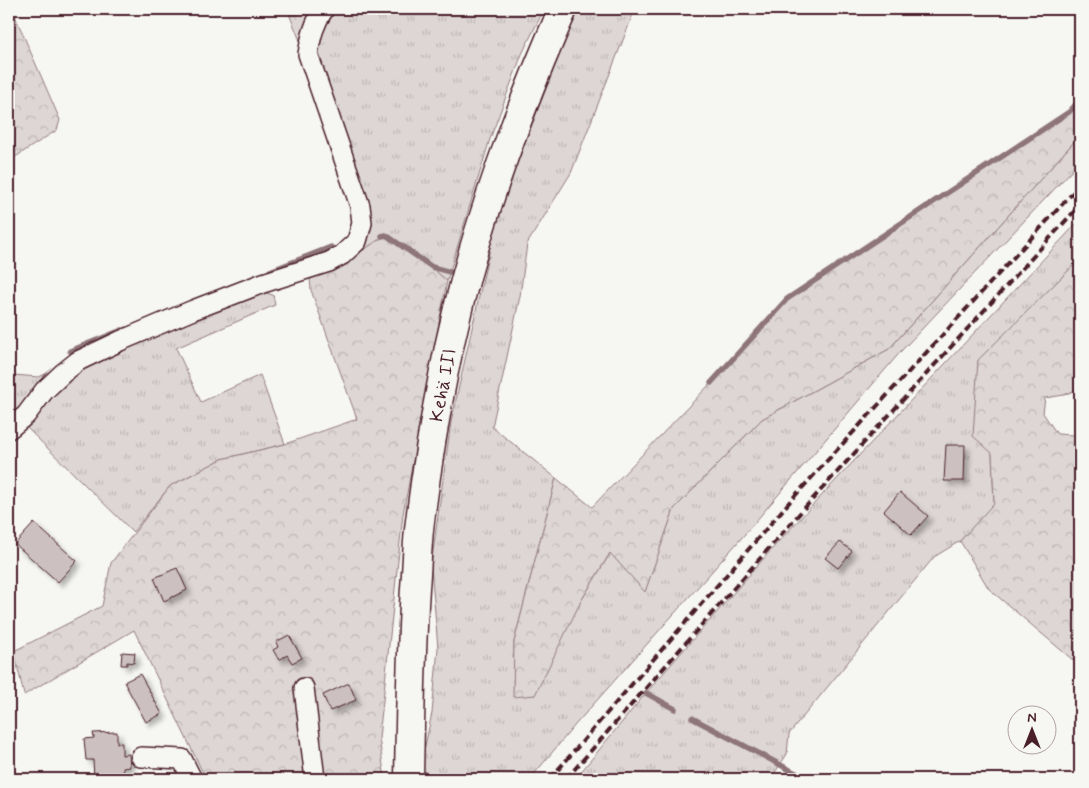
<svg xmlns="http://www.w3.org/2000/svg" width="1089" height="788" font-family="Mynerve,sans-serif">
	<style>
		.grass { fill: url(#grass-tufts); stroke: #947a80 }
		.forest { fill: url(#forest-crowns); stroke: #947a80 }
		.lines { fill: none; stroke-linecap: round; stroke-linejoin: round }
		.stream { stroke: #8e747a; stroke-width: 5.5 }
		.building { fill: #ccc1c0; stroke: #4a1f2b; filter: url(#shadow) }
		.minor-casing { stroke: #4a1f2b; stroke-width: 22 }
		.highway-casing { stroke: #4a1f2b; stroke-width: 31 }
		.minor { stroke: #f6f6f2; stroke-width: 19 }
		.highway { stroke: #f6f6f2; stroke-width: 28 }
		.rail { stroke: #4a1f2b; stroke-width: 4; stroke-dasharray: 8 4; stroke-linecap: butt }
		.labels { text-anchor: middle; stroke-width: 4; stroke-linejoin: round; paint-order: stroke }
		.street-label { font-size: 19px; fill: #4a1f2b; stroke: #f6f6f2 }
	</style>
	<defs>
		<pattern id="grass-tufts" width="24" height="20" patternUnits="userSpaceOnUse" patternTransform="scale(1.25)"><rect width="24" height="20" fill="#ddd6d5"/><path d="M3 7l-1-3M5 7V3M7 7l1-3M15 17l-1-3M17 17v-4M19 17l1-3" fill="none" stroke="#bfb7b7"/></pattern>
		<pattern id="forest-crowns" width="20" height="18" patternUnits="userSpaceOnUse" patternTransform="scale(1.25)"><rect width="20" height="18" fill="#ddd6d5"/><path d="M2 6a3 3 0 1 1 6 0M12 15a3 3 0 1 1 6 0" fill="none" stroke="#bfb7b7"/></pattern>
		<filter id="shadow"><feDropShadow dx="4.5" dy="4.5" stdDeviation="2.5" flood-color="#0004"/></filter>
	</defs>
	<rect width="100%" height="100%" fill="#f6f6f2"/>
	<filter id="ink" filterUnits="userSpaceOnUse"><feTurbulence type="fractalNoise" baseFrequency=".02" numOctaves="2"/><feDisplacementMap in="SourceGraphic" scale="10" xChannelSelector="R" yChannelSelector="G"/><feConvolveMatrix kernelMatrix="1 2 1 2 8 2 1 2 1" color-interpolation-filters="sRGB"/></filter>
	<g filter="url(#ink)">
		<!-- grass -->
		<g class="grass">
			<path d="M337,9H544L522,54L490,139L447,281L407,246L386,235L356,255L370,229L360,174L330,101L318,61L319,36Z"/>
			<path d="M577,9H633L632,17L571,173L527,244L520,296L492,427L556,478L514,642V697L581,601L611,552L645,591L674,509L762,419L889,349L1080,135V162L902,350L738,542L575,725L530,779H422V760L432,713L438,648L431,566L451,422L498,212Z"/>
			<path d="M1080,220V259L978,361L992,452L994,504L960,541L934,557L789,734L787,754L772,777L760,779H575L646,693L779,541Z"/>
			<path d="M260,291L273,295L275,305L176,348L201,402L260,375L285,444L222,459L170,486L133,532L26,427L48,393L71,373L112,350Z"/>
			<path d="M65,364L14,416L9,409V369L13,375L39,377Z"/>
		</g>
		<!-- forest -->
		<g class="forest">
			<path d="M9,9H12L60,120L57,130L9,161Z"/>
			<path d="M287,9H318L301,43Z"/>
			<path d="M1080,100V135L889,349L762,419L674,509L645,592L610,553L581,601L535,695L513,697L514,642L556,478L592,507L711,383L787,299L978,175L1069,112Z"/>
			<path d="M386,235L407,246L447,281L403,514L379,738L385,779H206L134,630L24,695L14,651L102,606L111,563L170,486L222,459L285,444L357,419L311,290L310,278L356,255Z"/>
			<path d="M1080,259V388L1064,395L1045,398L1043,413L1057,434L1074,435L1080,428V666L989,589L960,541L994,503L992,453L973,436L978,360Z"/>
		</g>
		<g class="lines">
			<!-- stream -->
			<g class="stream">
				<path d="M382,236L386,235L432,267L450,272"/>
				<path d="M270,271L331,247"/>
				<path d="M70,351L122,330"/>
				<path d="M711,383L787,299L1069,112L1080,100"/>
				<path d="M646,693L675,709"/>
				<path d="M692,718L807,779"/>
			</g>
		</g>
		<!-- building -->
		<g class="building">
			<path d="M946,445H965L964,481H944Z"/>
			<path d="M900,492L928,516L911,535L884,511Z"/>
			<path d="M34,523L77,561L58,582L15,544Z"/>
			<path d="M840,542L852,551L838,568L825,558Z"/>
			<path d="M177,568L187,590L164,601L154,578Z"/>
			<path d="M289,635L302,658L292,663L287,655L279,660L273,650L278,647L276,642Z"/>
			<path d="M122,652L135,653L134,663L127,662V665H121Z"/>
			<path d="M140,674L162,714L146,722L124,682Z"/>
			<path d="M349,683L356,700L330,711L323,695Z"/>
			<path d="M117,732V743H122V755L129,754L130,767L123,768L124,779H94L93,760H86L84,739L94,738L93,733Z"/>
		</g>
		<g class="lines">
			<!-- minor casing -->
			<g class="minor-casing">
				<g id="minor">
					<path d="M9,429L26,415L44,391L63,373L78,361L120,341L193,310L263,283L329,262L342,255L357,241L362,223L360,206L308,54C311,37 314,23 324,9"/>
					<path d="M304,688L315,779"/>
					<path d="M141,757L182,759L192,779"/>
				</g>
			</g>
			<!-- highway casing -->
			<g class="highway-casing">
				<path id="highway" d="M409,779C410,715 411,652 415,588C417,566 417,543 420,521C432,424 450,326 479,232C502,156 531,82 563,9"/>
			</g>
			<!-- minor -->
			<use href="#minor" class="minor"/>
			<!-- highway -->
			<use href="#highway" class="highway"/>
			<!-- rail -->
			<g class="rail">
				<path d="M550,779L792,499L1080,185"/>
				<path d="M566,779L800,513L1080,205"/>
			</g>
		</g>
	</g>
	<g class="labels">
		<!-- street labels -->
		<g class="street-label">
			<text transform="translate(442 385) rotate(-79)" y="7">Kehä III</text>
		</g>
	</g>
	<!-- margin -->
	<rect width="1089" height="788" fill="none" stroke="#f6f6f2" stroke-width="30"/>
	<rect x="15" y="15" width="1059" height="758" fill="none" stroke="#4a1f2b" stroke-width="2" filter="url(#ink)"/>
	<!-- north arrow -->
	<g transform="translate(1032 730)"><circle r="24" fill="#f6f6f2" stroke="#b1a0a2"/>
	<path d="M0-4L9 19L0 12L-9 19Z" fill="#4a1f2b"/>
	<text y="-8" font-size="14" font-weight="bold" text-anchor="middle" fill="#4a1f2b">N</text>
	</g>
</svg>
